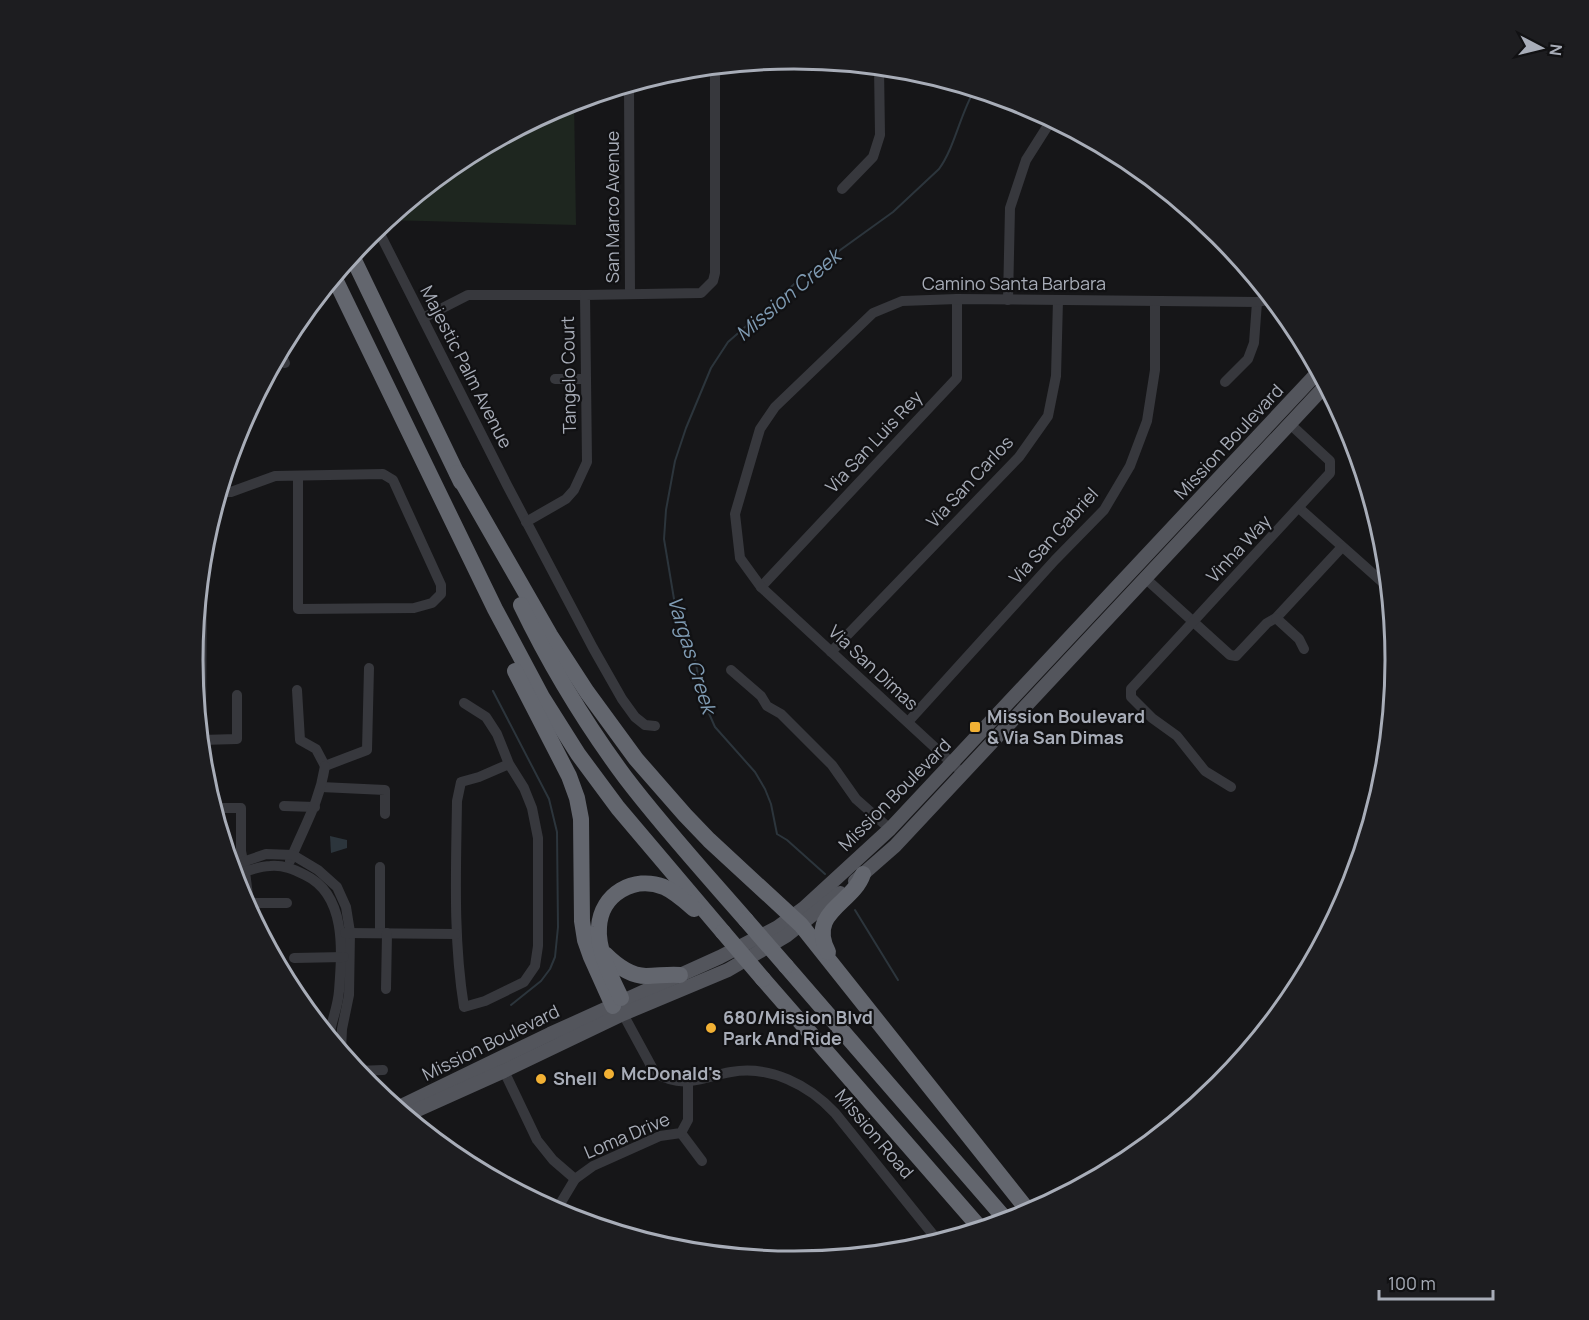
<svg xmlns="http://www.w3.org/2000/svg" width="1589" height="1320" font-family="Manrope,sans-serif">
	<style>
		.green { fill: #1e261f }
		.water { fill: #2c353c }
		.lines { fill: none; stroke-linecap: round; stroke-linejoin: round }
		.stream { stroke: #2c353c; stroke-width: 2 }
		.minor { stroke: #37383d; stroke-width: 10 }
		.major { stroke: #53555c; stroke-width: 14 }
		.highway { stroke: #63666e; stroke-width: 16 }
		.highway-bridge { stroke: #63666e; stroke-width: 16 }
		.poi-dot { fill: #f2b134; stroke: #111113; stroke-width: 2 }
		.labels { text-anchor: middle; stroke-width: 4.5; stroke-linejoin: round; paint-order: stroke }
		.street-label { font-size: 18px; fill: #a8adb8; stroke: #111113 }
		.poi-label { font-size: 18px; font-weight: bold; fill: #a8adb8; stroke: #111113; text-anchor: start }
		.water-label { font-size: 20px; font-style: italic; fill: #7f9bb3; stroke: #111113 }
		.rim { fill: none; stroke: #a8adb8; stroke-width: 3 }
	</style>
	<rect width="100%" height="100%" fill="#161618"/>
	<!-- green -->
	<path class="green" d="M574,101L576,225L386,220L461,160L565,104Z"/>
	<!-- water -->
	<path class="water" d="M330,836L347,840V848L331,853Z"/>
	<g class="lines">
		<!-- stream -->
		<g class="stream">
			<path d="M493,691L549,799L557,832L558,927L555,957L550,969L541,981L511,1005"/>
			<path d="M825,874L787,840L777,834L771,804L765,789L755,772L715,727L703,700L691,639L675,605L664,539L666,510L675,461L686,428L711,368L728,342L800,279L893,212L939,169C955,147 960,114 975,89"/>
			<path d="M855,910L898,980"/>
		</g>
		<!-- minor -->
		<g class="minor">
			<path d="M629,85L630,294"/>
			<path d="M842,189L873,157L880,135L879,67"/>
			<path d="M377,228L507,485L593,648L622,699L635,717L645,725L655,726"/>
			<path d="M1008,300L1010,208L1026,160L1052,119"/>
			<path d="M423,318L468,295H585"/>
			<path d="M280,352L285,363"/>
			<path d="M555,379H586"/>
			<path d="M1225,382L1248,359L1254,343L1257,302"/>
			<path d="M220,492H231L275,476L383,474L393,480L441,585V594L432,603L414,608L298,609V476"/>
			<path d="M1299,508L1389,588"/>
			<path d="M526,522L566,499L574,490L587,462L585,295L701,293L713,281L715,273V66"/>
			<path d="M1145,578L1230,655L1236,656L1267,623L1276,618L1342,547"/>
			<path d="M761,587L957,378V299"/>
			<path d="M1276,618L1299,639L1304,649"/>
			<path d="M831,652L1019,457L1048,416L1056,376L1058,300"/>
			<path d="M731,670L761,696L767,706L781,714L832,765L856,799L890,829"/>
			<path d="M297,690L300,740L316,749L325,766"/>
			<path d="M464,703L486,717L497,734L509,764L524,788L532,808L538,838V946L535,966L524,982L485,1001L464,1007C453,939 456,870 457,801L461,782L479,777L509,764"/>
			<path d="M908,722L1055,560L1104,510L1130,466L1147,421L1155,370V301"/>
			<path d="M201,737L202,572"/>
			<path d="M201,740L237,739V695"/>
			<path d="M325,766L367,750L369,668"/>
			<path d="M956,767L761,587L740,558L735,514L760,429L775,407L873,313L902,301L957,299L1257,302L1273,299"/>
			<path d="M321,787L385,790V814"/>
			<path d="M1231,787L1205,771L1177,736L1152,718L1131,697V689L1330,473V461L1290,424"/>
			<path d="M284,806L315,807"/>
			<path d="M224,808H241V851L245,872L249,903H287"/>
			<path d="M290,861C304,826 319,804 325,766"/>
			<path d="M231,866L266,854L293,855L318,870L337,887L346,907L350,932L349,995L342,1029L341,1050"/>
			<path d="M380,867V932"/>
			<path d="M234,875C246,872 258,866 270,866C284,865 293,869 305,875C347,895 342,952 339,991C338,1007 331,1022 329,1037"/>
			<path d="M345,933L456,934"/>
			<path d="M266,940V941"/>
			<path d="M294,958L344,957"/>
			<path d="M386,989L387,933"/>
			<path d="M623,1014L655,1073C685,1090 701,1077 731,1072C770,1065 809,1085 835,1113L939,1242"/>
			<path d="M357,1071L383,1070"/>
			<path d="M504,1071L537,1140L553,1160L575,1179"/>
			<path d="M681,1133L702,1161"/>
			<path d="M552,1209L560,1204L575,1179L593,1166L660,1136L681,1133L688,1120V1082"/>
		</g>
		<!-- major -->
		<g class="major">
			<path d="M855,881L895,846L1326,385"/>
			<path d="M397,1108L550,1034L720,957L778,927L804,908L890,829L1319,371"/>
			<path d="M406,1115L504,1071L623,1014L728,970L786,936L840,893"/>
		</g>
		<!-- highway -->
		<g class="highway">
			<path d="M352,256L461,482"/>
			<path d="M334,277L495,609L542,697L578,754L618,808L723,932"/>
			<path d="M457,473L550,635L587,692L636,759L685,815L709,840L801,925L1030,1213"/>
			<path d="M521,605C550,665 585,723 625,777C663,827 705,873 746,920"/>
			<path d="M515,671L569,776L577,798L581,819L582,921L585,940L591,957L613,1006"/>
			<path d="M828,952C807,912 853,904 863,874"/>
			<path d="M605,954C616,965 630,976 646,976C658,976 668,974 680,975"/>
			<path d="M786,966L1007,1221"/>
			<path d="M763,979L981,1229"/>
			<path d="M621,998C611,977 597,950 599,927C601,894 634,875 664,887C675,892 685,901 694,909"/>
		</g>
		<!-- highway-bridge -->
		<g class="highway-bridge">
			<path d="M746,920L786,966"/>
			<path d="M723,932L763,979"/>
		</g>
	</g>
	<!-- markers -->
	<g class="poi-dot">
		<rect x="969" y="721" width="12" height="12" rx="3"/>
		<circle cx="711" cy="1028" r="6"/>
		<circle cx="609" cy="1074" r="6"/>
		<circle cx="541" cy="1079" r="6"/>
	</g>
	<g class="labels">
		<!-- street labels -->
		<g class="street-label">
			<text transform="translate(613 207) rotate(-90)" y="6">San Marco Avenue</text>
			<text x="1014" y="290">Camino Santa Barbara</text>
			<text transform="translate(466 367) rotate(63)" y="6">Majestic Palm Avenue</text>
			<text transform="translate(569 375) rotate(-91)" y="6">Tangelo Court</text>
			<text transform="translate(874 442) rotate(-47)" y="6">Via San Luis Rey</text>
			<text transform="translate(1229 442) rotate(-47)" y="6">Mission Boulevard</text>
			<text transform="translate(970 482) rotate(-47)" y="6">Via San Carlos</text>
			<text transform="translate(1054 536) rotate(-48)" y="6">Via San Gabriel</text>
			<text transform="translate(1239 549) rotate(-47)" y="6">Vinha Way</text>
			<text transform="translate(873 668) rotate(43)" y="6">Via San Dimas</text>
			<text transform="translate(895 795) rotate(-45)" y="6">Mission Boulevard</text>
			<text transform="translate(491 1043) rotate(-26)" y="6">Mission Boulevard</text>
			<text transform="translate(874 1134) rotate(50)" y="6">Mission Road</text>
			<text transform="translate(627 1136) rotate(-23)" y="6">Loma Drive</text>
		</g>
		<!-- poi labels -->
		<g class="poi-label">
			<text x="987" y="723">Mission Boulevard<tspan x="987" dy="21">&amp; Via San Dimas</tspan></text>
			<text x="723" y="1024">680/Mission Blvd<tspan x="723" dy="21">Park And Ride</tspan></text>
			<text x="621" y="1080">McDonald's</text>
			<text x="553" y="1085">Shell</text>
		</g>
		<!-- water labels -->
		<g class="water-label">
			<text transform="translate(788 295) rotate(-40)" y="7">Mission Creek</text>
			<text transform="translate(692 655) rotate(73)" y="7">Vargas Creek</text>
		</g>
	</g>
	<!-- crop -->
	<path d="M0 0H1589V1320H0ZM203 660a591 591 0 1 1 1182 0a591 591 0 1 1-1182 0Z" fill="#1d1d20" fill-rule="evenodd"/>
	<path class="rim" d="M203 660a591 591 0 1 1 1182 0a591 591 0 1 1-1182 0Z"/>
	<!-- north arrow -->
	<g transform="translate(1541 48) rotate(97)" stroke="#111113" stroke-width="4.5" paint-order="stroke">
	<path d="M0-4.5L10 22L0 15L-10 22Z" fill="#a8adb8"/>
	<text y="-9" font-size="16" font-weight="bold" text-anchor="middle" fill="#a8adb8">N</text>
	</g>
	<!-- scale -->
	<path d="M1379 1290v9h114v-9" fill="none" stroke="#a8adb8" stroke-width="3"/>
	<text x="1388" y="1290" font-size="18" fill="#a8adb8" stroke="#111113" stroke-width="4.5" paint-order="stroke">100 m</text>
</svg>
